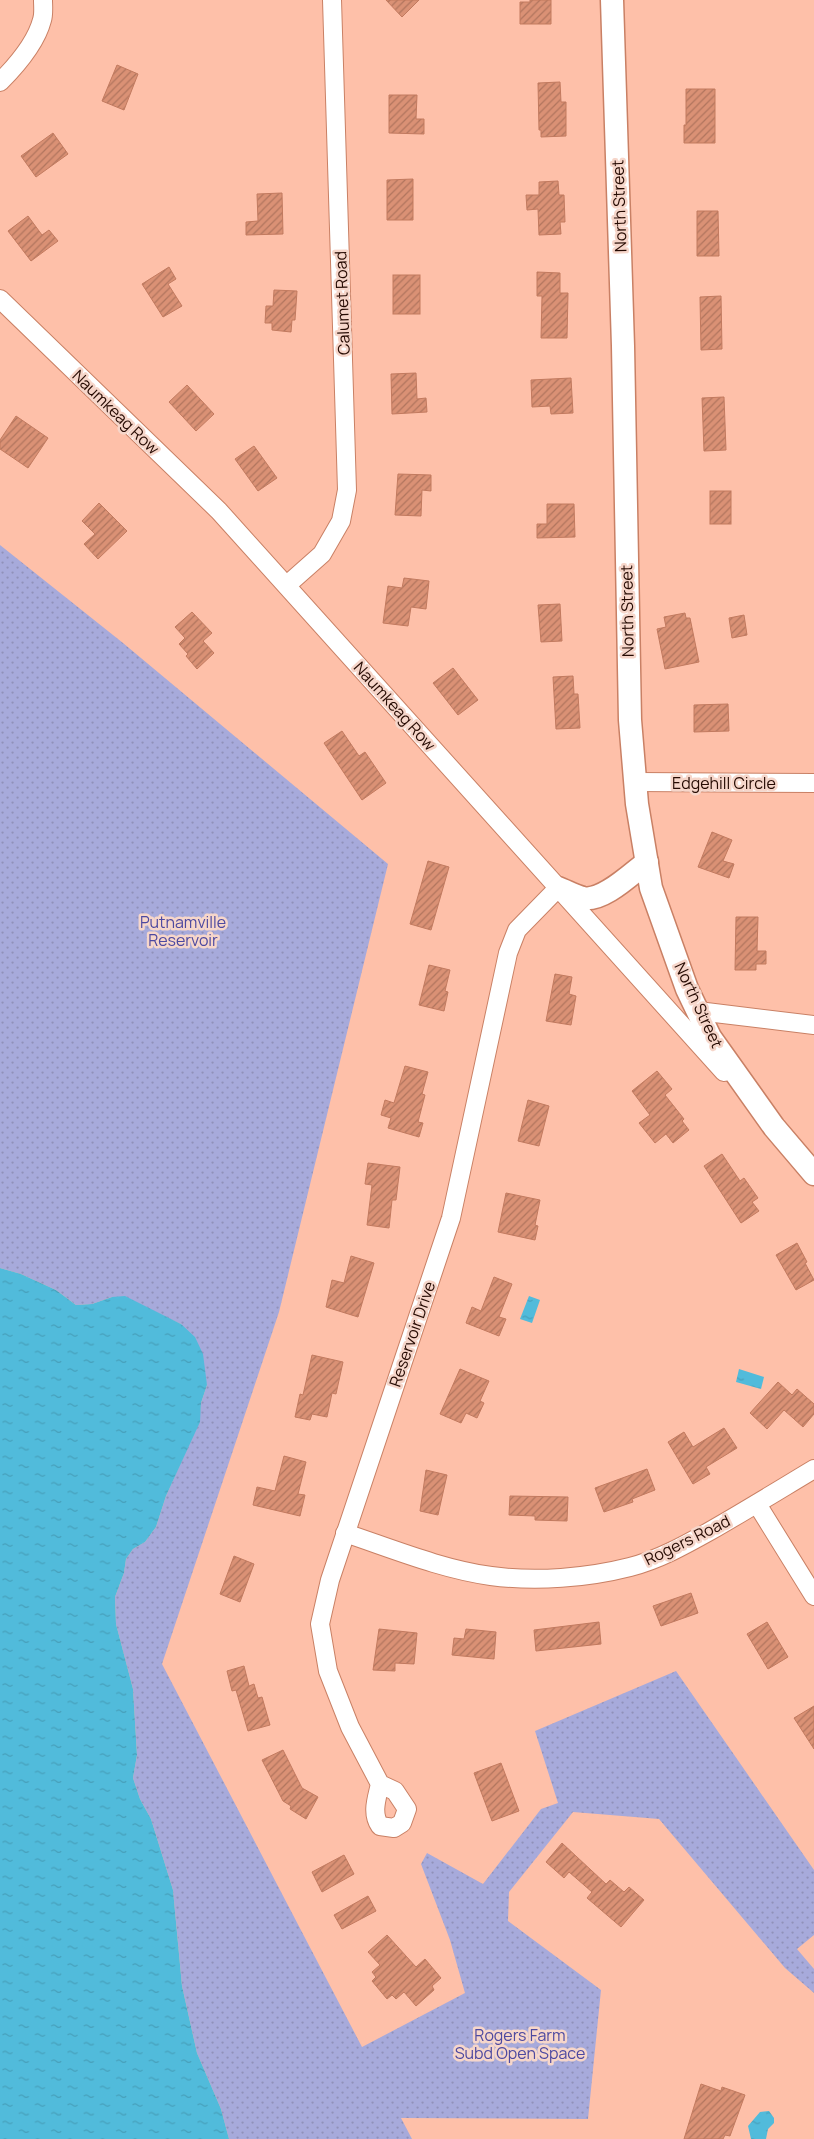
<svg xmlns="http://www.w3.org/2000/svg" width="814" height="2139" font-family="Manrope,sans-serif">
	<style>
		.park { fill: url(#park-dots) }
		.water { fill: url(#water-ripples) }
		.building { fill: url(#building-hatch); stroke: #c27a5f }
		.lines { fill: none; stroke-linecap: round; stroke-linejoin: round }
		.minor-casing { stroke: #c98065; stroke-width: 20 }
		.tertiary-casing { stroke: #c98065; stroke-width: 25 }
		.minor { stroke: #fff; stroke-width: 18 }
		.tertiary { stroke: #fff; stroke-width: 22 }
		.labels { text-anchor: middle; stroke-width: 5; stroke-linejoin: round; paint-order: stroke }
		.street-label { font-size: 16px; fill: #260b03; stroke: #f6d6ca }
		.park-label { font-size: 16px; fill: #4d49a0; stroke: #f6d6ca }
	</style>
	<defs>
		<pattern id="park-dots" width="8" height="8" patternUnits="userSpaceOnUse" patternTransform="scale(1.25)"><rect width="8" height="8" fill="#a7aadb"/><path d="M2 2h.1M6 6h.1" fill="none" stroke="#9091ba" stroke-width="1.8" stroke-linecap="round"/></pattern>
		<pattern id="water-ripples" width="26" height="14" patternUnits="userSpaceOnUse" patternTransform="scale(1.25)"><rect width="26" height="14" fill="#51bbdb"/><path d="M2 4q2-2 4 0t4 0M15 11q2-2 4 0t4 0" fill="none" stroke="#469fba"/></pattern>
		<pattern id="building-hatch" width="6" height="6" patternUnits="userSpaceOnUse" patternTransform="scale(1.25)"><rect width="6" height="6" fill="#da9175"/><path d="M-1 1l2-2M0 6l6-6M5 7l2-2" fill="none" stroke="#b1755e"/></pattern>
	</defs>
	<rect width="100%" height="100%" fill="#fec0a9"/>
	<!-- park -->
	<path class="park" d="M0,545L123,643L388,864L279,1312L162,1664L362,2047L465,1993L450,1940L421,1864L427,1853L483,1884L541,1809L558,1803L535,1731L676,1671L814,1870V1935L797,1949L814,1969V1993L785,1968L659,1819L573,1812L509,1892L508,1921L601,1990L588,2119L401,2118L412,2139H229L221,2109L197,2053L182,1986L173,1890L151,1819L140,1799L133,1778L137,1755L133,1689L116,1624L115,1597L124,1573L126,1559L133,1549L145,1542L156,1527L166,1496L199,1422L201,1403L207,1385L181,1324L153,1311L112,1297L92,1304L76,1305L56,1290L21,1274L0,1268Z"/>
	<!-- water -->
	<g class="water">
		<path d="M0,1268L21,1274L56,1290L76,1305L92,1304L112,1297L125,1296L181,1324L195,1337L203,1354L207,1385L201,1403L200,1422L166,1496L156,1527L145,1542L133,1549L126,1559L124,1573L115,1597L116,1624L133,1689L137,1755L133,1778L140,1799L151,1819L173,1890L182,1986L197,2053L221,2109L229,2139H0Z"/>
		<path d="M529,1296L540,1300L532,1323L520,1319Z"/>
		<path d="M739,1369L764,1377L761,1389L736,1382Z"/>
		<path d="M769,2111L774,2118V2123L768,2129L766,2139H751L748,2126L760,2112Z"/>
	</g>
	<!-- building -->
	<g class="building">
		<path d="M386,0H419L402,17Z"/>
		<path d="M530,0H551V24H520V2H530Z"/>
		<path d="M117,65L138,74L124,110L102,101Z"/>
		<path d="M560,82L561,102H566V136L541,137V130H539L538,83Z"/>
		<path d="M686,89H715V143H684V125H686Z"/>
		<path d="M389,95H417L416,119H424V134L389,133Z"/>
		<path d="M53,133L68,154L36,177L21,156Z"/>
		<path d="M413,179V220H387V180Z"/>
		<path d="M558,181L559,195H564L565,222H560L561,234L539,235L538,209L527,210L526,195H539V182Z"/>
		<path d="M282,193L283,234L246,235V222L258,221L257,194Z"/>
		<path d="M697,211H718L719,256H697Z"/>
		<path d="M28,216L42,235L49,230L58,241L31,261L8,231Z"/>
		<path d="M169,267L176,279L168,284L182,306L163,317L142,284Z"/>
		<path d="M537,272L560,273V293H568L567,338H541L542,296H537Z"/>
		<rect x="393" y="275" width="27" height="39"/>
		<path d="M274,290L297,291L295,320H292L291,332L272,330V323H265L266,306H273Z"/>
		<path d="M721,296L722,349L701,350L700,297Z"/>
		<path d="M416,373L417,399L426,398L427,412L392,414L391,374Z"/>
		<path d="M571,378L573,413L551,414L550,406L532,407L531,380Z"/>
		<path d="M187,385L214,414L196,431L169,402Z"/>
		<path d="M724,397L726,450L704,451L702,398Z"/>
		<path d="M16,416L48,438L28,468L0,449V440Z"/>
		<path d="M254,446L277,478L258,491L235,459Z"/>
		<path d="M398,474L431,475V491L422,490L421,516L395,515Z"/>
		<rect x="710" y="491" width="21" height="33"/>
		<path d="M99,503L127,531L98,559L84,544L95,534L82,521Z"/>
		<path d="M547,504H574L575,537L537,538V524H547Z"/>
		<path d="M404,578L429,581L426,609L411,607L408,626L383,623L388,586L402,588Z"/>
		<path d="M560,604L562,641L541,642L538,605Z"/>
		<path d="M192,612L212,633L203,641L214,653L197,669L186,656L188,654L179,644L185,638L175,627Z"/>
		<path d="M685,613L686,618H690L699,662L665,669L657,629L666,627L664,617Z"/>
		<path d="M744,615L747,635L732,638L729,618Z"/>
		<path d="M453,668L478,700L458,715L433,683Z"/>
		<path d="M573,676L574,694H578L580,728L556,729L553,677Z"/>
		<path d="M728,704L729,731L694,732V705Z"/>
		<path d="M342,731L359,756L365,752L386,783L362,800L324,743Z"/>
		<path d="M712,832L732,840L723,861L734,864L729,878L698,867Z"/>
		<path d="M428,861L449,867L431,930L410,924Z"/>
		<path d="M736,917H758L757,951H766V964H756V970H735Z"/>
		<path d="M429,965L450,970L445,991L448,992L444,1011L419,1005Z"/>
		<path d="M555,974L572,977L569,994L576,996L571,1025L546,1021Z"/>
		<path d="M405,1066L428,1072L422,1094L425,1095L418,1122L423,1123L419,1137L388,1128L391,1118L381,1115L385,1100L394,1103Z"/>
		<path d="M657,1071L672,1089L665,1095L684,1119L682,1121L689,1130L673,1143L666,1134L655,1143L639,1123L650,1115L632,1091Z"/>
		<path d="M528,1100L549,1106L539,1146L518,1141Z"/>
		<path d="M722,1154L740,1181L744,1178L758,1198L752,1202L759,1211L741,1223L704,1166Z"/>
		<path d="M368,1163L400,1167L396,1200H392L389,1228L367,1225L372,1185L365,1184Z"/>
		<path d="M506,1193L540,1200L535,1225L538,1226L535,1240L498,1232Z"/>
		<path d="M797,1243L807,1262L805,1263L814,1280L796,1290L776,1255Z"/>
		<path d="M351,1256L374,1263L358,1317L326,1307L332,1280L344,1283Z"/>
		<path d="M494,1277L512,1284L499,1317L506,1319L499,1336L466,1323L472,1307L481,1311Z"/>
		<path d="M312,1355L343,1362L336,1394L332,1393L327,1417L312,1414L310,1420L295,1417L300,1394L303,1395Z"/>
		<path d="M460,1369L489,1381L480,1401L484,1403L477,1418L466,1413L461,1423L440,1414Z"/>
		<path d="M778,1382L792,1395L797,1389L814,1404V1414L803,1427L784,1410L767,1429L750,1413Z"/>
		<path d="M724,1428L737,1448L706,1467L710,1474L693,1484L668,1442L684,1432L693,1447Z"/>
		<path d="M284,1456L306,1462L298,1494L305,1495L300,1516L253,1505L257,1487L275,1491Z"/>
		<path d="M647,1469L655,1490L632,1499L633,1502L604,1512L595,1488Z"/>
		<path d="M426,1470L447,1475L438,1515L420,1511Z"/>
		<path d="M510,1496L568,1497L567,1521L535,1520V1516L509,1515Z"/>
		<path d="M234,1556L254,1564L240,1602L220,1594Z"/>
		<path d="M691,1593L698,1613L661,1626L653,1606Z"/>
		<path d="M599,1622L601,1644L536,1651L534,1630Z"/>
		<path d="M767,1622L788,1657L768,1669L747,1634Z"/>
		<path d="M379,1629L417,1633L414,1664L395,1663V1671L373,1670Z"/>
		<path d="M466,1629L496,1632L494,1659L452,1655L454,1638L464,1639Z"/>
		<path d="M244,1666L249,1686L254,1684L258,1698L262,1697L270,1725L248,1731L236,1690L232,1691L227,1671Z"/>
		<path d="M814,1706V1749L794,1718Z"/>
		<path d="M283,1750L302,1788L318,1797L306,1819L290,1809L291,1806L283,1801L262,1760Z"/>
		<path d="M501,1763L519,1811L492,1821L474,1773Z"/>
		<path d="M562,1843L606,1884L610,1880L624,1892L629,1887L644,1900L621,1927L587,1898L592,1892L569,1872L564,1878L546,1862Z"/>
		<path d="M344,1855L354,1874L322,1892L312,1872Z"/>
		<path d="M368,1896L376,1911L342,1929L334,1915Z"/>
		<path d="M387,1935L416,1967L425,1959L441,1978L432,1986L434,1990L416,2006L404,1992L396,1999L392,1995L387,1999L372,1981L376,1977L372,1972L380,1965L368,1952Z"/>
		<path d="M701,2084L721,2091L722,2087L745,2095L730,2136L725,2135L723,2139H684Z"/>
	</g>
	<g class="lines">
		<!-- minor casing -->
		<g class="minor-casing">
			<g id="minor">
				<path d="M0,82C17,65 36,43 42,20C44,14 43,6 43,0"/>
				<path d="M0,299L219,511L724,1072"/>
				<path d="M287,585L322,554L341,521L347,490L332,0"/>
				<path d="M635,782L814,783"/>
				<path d="M698,1011L814,1025"/>
				<path d="M757,1504L814,1596"/>
				<path d="M345,1533C393,1549 441,1569 491,1576C536,1582 587,1578 630,1567C658,1560 685,1545 710,1531C745,1511 779,1490 814,1469"/>
				<path d="M380,1784C377,1798 371,1813 380,1826L394,1828L402,1823L407,1809L395,1791L380,1784L350,1727L328,1671L320,1624L330,1580L451,1218L508,953L517,930L558,888"/>
			</g>
		</g>
		<!-- tertiary casing -->
		<g class="tertiary-casing">
			<g id="tertiary">
				<path d="M612,0L623,346L630,720L637,804L651,888L687,989L710,1037L774,1127L814,1174"/>
				<path d="M558,888C566,891 575,896 583,898C603,902 632,873 647,862"/>
			</g>
		</g>
		<!-- minor -->
		<use href="#minor" class="minor"/>
		<!-- tertiary -->
		<use href="#tertiary" class="tertiary"/>
	</g>
	<g class="labels">
		<!-- street labels -->
		<g class="street-label">
			<text transform="translate(619 206) rotate(-92)" y="6">North Street</text>
			<text transform="translate(342 303) rotate(-92)" y="6">Calumet Road</text>
			<text transform="translate(116 412) rotate(44)" y="6">Naumkeag Row</text>
			<text transform="translate(627 611) rotate(-91)" y="6">North Street</text>
			<text transform="translate(395 706) rotate(48)" y="6">Naumkeag Row</text>
			<text x="724" y="789">Edgehill Circle</text>
			<text transform="translate(699 1005) rotate(65)" y="6">North Street</text>
			<text transform="translate(412 1334) rotate(-71)" y="6">Reservoir Drive</text>
			<text transform="translate(687 1540) rotate(-26)" y="6">Rogers Road</text>
		</g>
		<!-- park labels -->
		<g class="park-label">
			<text x="183" y="928">Putnamville<tspan x="183" dy="18">Reservoir</tspan></text>
			<text x="520" y="2041">Rogers Farm<tspan x="520" dy="18">Subd Open Space</tspan></text>
		</g>
	</g>
</svg>
